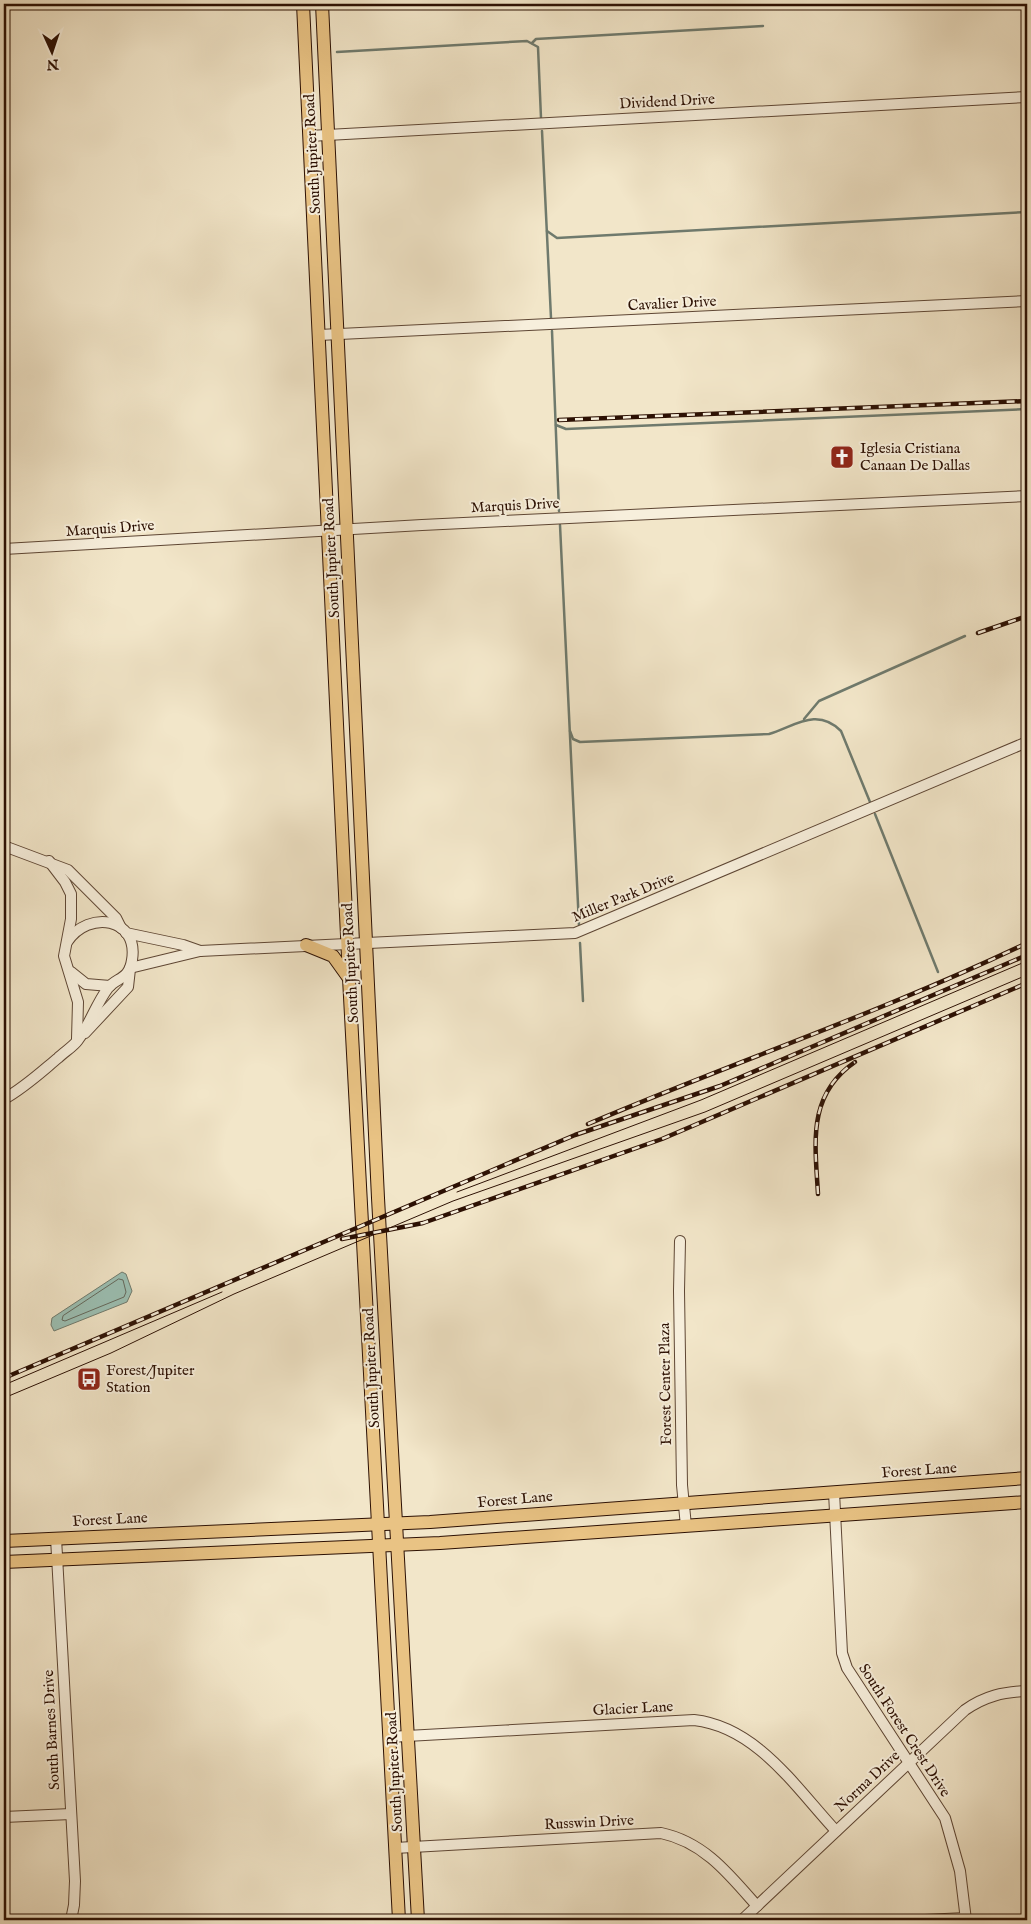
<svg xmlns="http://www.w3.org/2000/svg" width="1031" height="1924" font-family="'IM FELL English',serif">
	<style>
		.water { fill: #9bc0b4; stroke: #6f7a6d }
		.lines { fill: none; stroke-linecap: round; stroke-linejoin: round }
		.shore { stroke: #64685c; stroke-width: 1 }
		.stream { stroke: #6f7a6d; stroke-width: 2.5 }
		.minor-casing { stroke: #5e4634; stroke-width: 12 }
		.major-casing { stroke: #2c1003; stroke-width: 14 }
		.minor { stroke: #f7efdc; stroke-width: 10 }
		.major { stroke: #e9c384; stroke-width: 12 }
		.tram { stroke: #2c1003; stroke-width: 1 }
		.rail-casing { stroke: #2c1003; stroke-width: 4.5 }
		.rail { stroke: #f7efdc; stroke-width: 2.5; stroke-dasharray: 8; stroke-linecap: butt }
		.labels { text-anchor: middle; stroke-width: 4; stroke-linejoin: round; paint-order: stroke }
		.street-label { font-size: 15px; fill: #2c1003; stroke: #f7efdc }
		.poi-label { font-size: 15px; fill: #2c1003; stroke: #f7efdc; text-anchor: start }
	</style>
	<rect width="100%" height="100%" fill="#f2e6c9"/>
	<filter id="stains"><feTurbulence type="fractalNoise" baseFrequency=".004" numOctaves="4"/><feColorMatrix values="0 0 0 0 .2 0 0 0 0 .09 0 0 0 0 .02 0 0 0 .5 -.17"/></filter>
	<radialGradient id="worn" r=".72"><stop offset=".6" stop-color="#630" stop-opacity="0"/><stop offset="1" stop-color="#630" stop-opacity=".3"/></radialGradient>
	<!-- water -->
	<path class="water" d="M122,1272L126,1274L132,1291L127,1302L54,1331L51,1325L52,1318Z"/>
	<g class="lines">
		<!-- shore -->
		<path class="shore" d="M119,1279L123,1280L126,1292L124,1297L65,1321L62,1320L63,1316Z"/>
		<!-- stream -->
		<g class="stream">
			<path d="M532,43L536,39L763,26"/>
			<path d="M337,52L527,41L538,47L541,118"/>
			<path d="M542,131L551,318"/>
			<path d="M547,231L557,238L1027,212"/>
			<path d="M552,331L559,511"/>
			<path d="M556,425L566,429L1027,409"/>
			<path d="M560,525L579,925"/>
			<path d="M804,719L819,701L965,636"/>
			<path d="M570,731L573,739L580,742L769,734C795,726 817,707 841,731L870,802"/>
			<path d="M875,814L938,972"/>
			<path d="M580,943L583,1001"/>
		</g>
		<!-- minor casing -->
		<g class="minor-casing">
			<g id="minor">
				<path d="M309,136L1027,97"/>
				<path d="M319,335L1027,301"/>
				<path d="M4,549L422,525L1027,496"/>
				<path d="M4,846L68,870L116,918L121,928"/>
				<path d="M49,861L65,882L71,894V919L64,956L78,1002L77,1039"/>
				<path d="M126,933L183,945L200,951"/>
				<path d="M130,968L200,951L575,933L1027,742"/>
				<path d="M71,972L86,984L110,986"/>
				<path d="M85,1033L128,987L130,969"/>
				<path d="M4,1099C24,1088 40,1073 58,1058C64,1052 73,1047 78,1040C90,1024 96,1004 108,988C117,977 129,980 132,960C139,918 89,909 67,942"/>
				<path d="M680,1241L679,1291L682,1485L686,1526"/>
				<path d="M834,1492L842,1653L847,1668L945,1818L960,1871L966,1920"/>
				<path d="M56,1538L75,1881L74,1905L71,1920"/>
				<path d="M389,1737L694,1720C757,1727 796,1788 836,1831"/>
				<path d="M4,1817L71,1814"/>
				<path d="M395,1848L661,1833C704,1842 729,1874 757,1906"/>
				<path d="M742,1920L965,1710C985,1696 1003,1692 1027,1691"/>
				<path d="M925,1920L965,1918"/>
			</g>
		</g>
		<!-- major casing -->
		<g class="major-casing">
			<g id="major">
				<path d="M303,4L349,978L399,1920"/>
				<path d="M322,4L378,1198L418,1920"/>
				<path d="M306,945L333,956L348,977"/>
				<path d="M4,1541L430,1522L1027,1478"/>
				<path d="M4,1562L440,1543L1027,1502"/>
			</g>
		</g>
		<!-- minor -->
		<use href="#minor" class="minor"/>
		<!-- major -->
		<use href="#major" class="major"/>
		<!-- tram -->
		<g class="tram">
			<path d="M457,1192L701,1100L1027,961"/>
			<path d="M4,1385L222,1292"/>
			<path d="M4,1398L111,1353L234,1294L453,1201L705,1112L1027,975"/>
		</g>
		<!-- rail casing -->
		<g class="rail-casing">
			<g id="rail">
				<path d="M559,420L1027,401"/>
				<path d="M978,633L1027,616"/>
				<path d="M588,1124C734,1062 885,1011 1027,943"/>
				<path d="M818,1194C815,1142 807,1095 855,1062"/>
				<path d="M342,1239L423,1223L662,1139L1027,983"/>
				<path d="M4,1378L575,1135L720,1086L1027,955"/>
			</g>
		</g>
		<!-- rail -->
		<use href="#rail" class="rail"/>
	</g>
	<!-- icons -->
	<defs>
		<g id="church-square" transform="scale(1.25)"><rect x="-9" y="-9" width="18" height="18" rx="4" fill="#8f2418" stroke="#f7efdc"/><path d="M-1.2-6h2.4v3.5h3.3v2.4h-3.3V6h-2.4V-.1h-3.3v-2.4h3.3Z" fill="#fff"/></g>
		<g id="bus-square" transform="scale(1.25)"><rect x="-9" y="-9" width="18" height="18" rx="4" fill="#8f2418" stroke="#f7efdc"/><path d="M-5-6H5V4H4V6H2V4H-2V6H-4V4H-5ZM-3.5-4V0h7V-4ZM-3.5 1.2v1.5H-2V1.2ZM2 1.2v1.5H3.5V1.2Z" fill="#fff"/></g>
	</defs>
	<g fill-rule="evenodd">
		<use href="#church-square" x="842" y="457"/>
		<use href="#bus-square" x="89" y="1379"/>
	</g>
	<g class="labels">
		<!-- street labels -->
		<g class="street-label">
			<text transform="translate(667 101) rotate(-3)" y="5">Dividend Drive</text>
			<text transform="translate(312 154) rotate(-93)" y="5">South Jupiter Road</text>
			<text transform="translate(672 303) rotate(-3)" y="5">Cavalier Drive</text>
			<text transform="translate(515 505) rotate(-3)" y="5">Marquis Drive</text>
			<text transform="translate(110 528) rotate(-4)" y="5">Marquis Drive</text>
			<text transform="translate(331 558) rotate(-93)" y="5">South Jupiter Road</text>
			<text transform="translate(623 897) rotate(-22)" y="5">Miller Park Drive</text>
			<text transform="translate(350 963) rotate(-93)" y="5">South Jupiter Road</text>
			<text transform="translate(371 1368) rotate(-93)" y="5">South Jupiter Road</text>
			<text transform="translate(665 1384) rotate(-91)" y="5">Forest Center Plaza</text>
			<text transform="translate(919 1470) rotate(-4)" y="5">Forest Lane</text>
			<text transform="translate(515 1499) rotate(-5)" y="5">Forest Lane</text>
			<text transform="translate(110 1519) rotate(-3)" y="5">Forest Lane</text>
			<text transform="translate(633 1708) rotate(-3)" y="5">Glacier Lane</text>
			<text transform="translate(51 1730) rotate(-93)" y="5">South Barnes Drive</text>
			<text transform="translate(905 1730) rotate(57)" y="5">South Forest Crest Drive</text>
			<text transform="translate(394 1772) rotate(-93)" y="5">South Jupiter Road</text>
			<text transform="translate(867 1781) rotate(-43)" y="5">Norma Drive</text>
			<text transform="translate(589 1822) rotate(-3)" y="5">Russwin Drive</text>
		</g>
		<!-- poi labels -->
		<g class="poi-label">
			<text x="860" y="453">Iglesia Cristiana<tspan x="860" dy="17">Canaan De Dallas</tspan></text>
			<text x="106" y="1375">Forest/Jupiter<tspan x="106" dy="17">Station</tspan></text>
		</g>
	</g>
	<!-- margin -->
	<rect width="1031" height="1924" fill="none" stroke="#f2e6c9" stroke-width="20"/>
	<rect x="5" y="5" width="1021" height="1914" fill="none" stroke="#2c1003" stroke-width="2.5"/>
	<rect x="10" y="10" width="1011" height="1904" fill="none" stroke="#2c1003"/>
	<!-- north arrow -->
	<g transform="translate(52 52) rotate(177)" stroke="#f7efdc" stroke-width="4" paint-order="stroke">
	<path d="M0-4L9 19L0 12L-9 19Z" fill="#2c1003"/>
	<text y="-8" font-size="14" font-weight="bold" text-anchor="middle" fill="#2c1003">N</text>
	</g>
	<rect width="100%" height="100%" filter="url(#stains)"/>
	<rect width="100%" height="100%" fill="url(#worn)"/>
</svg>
